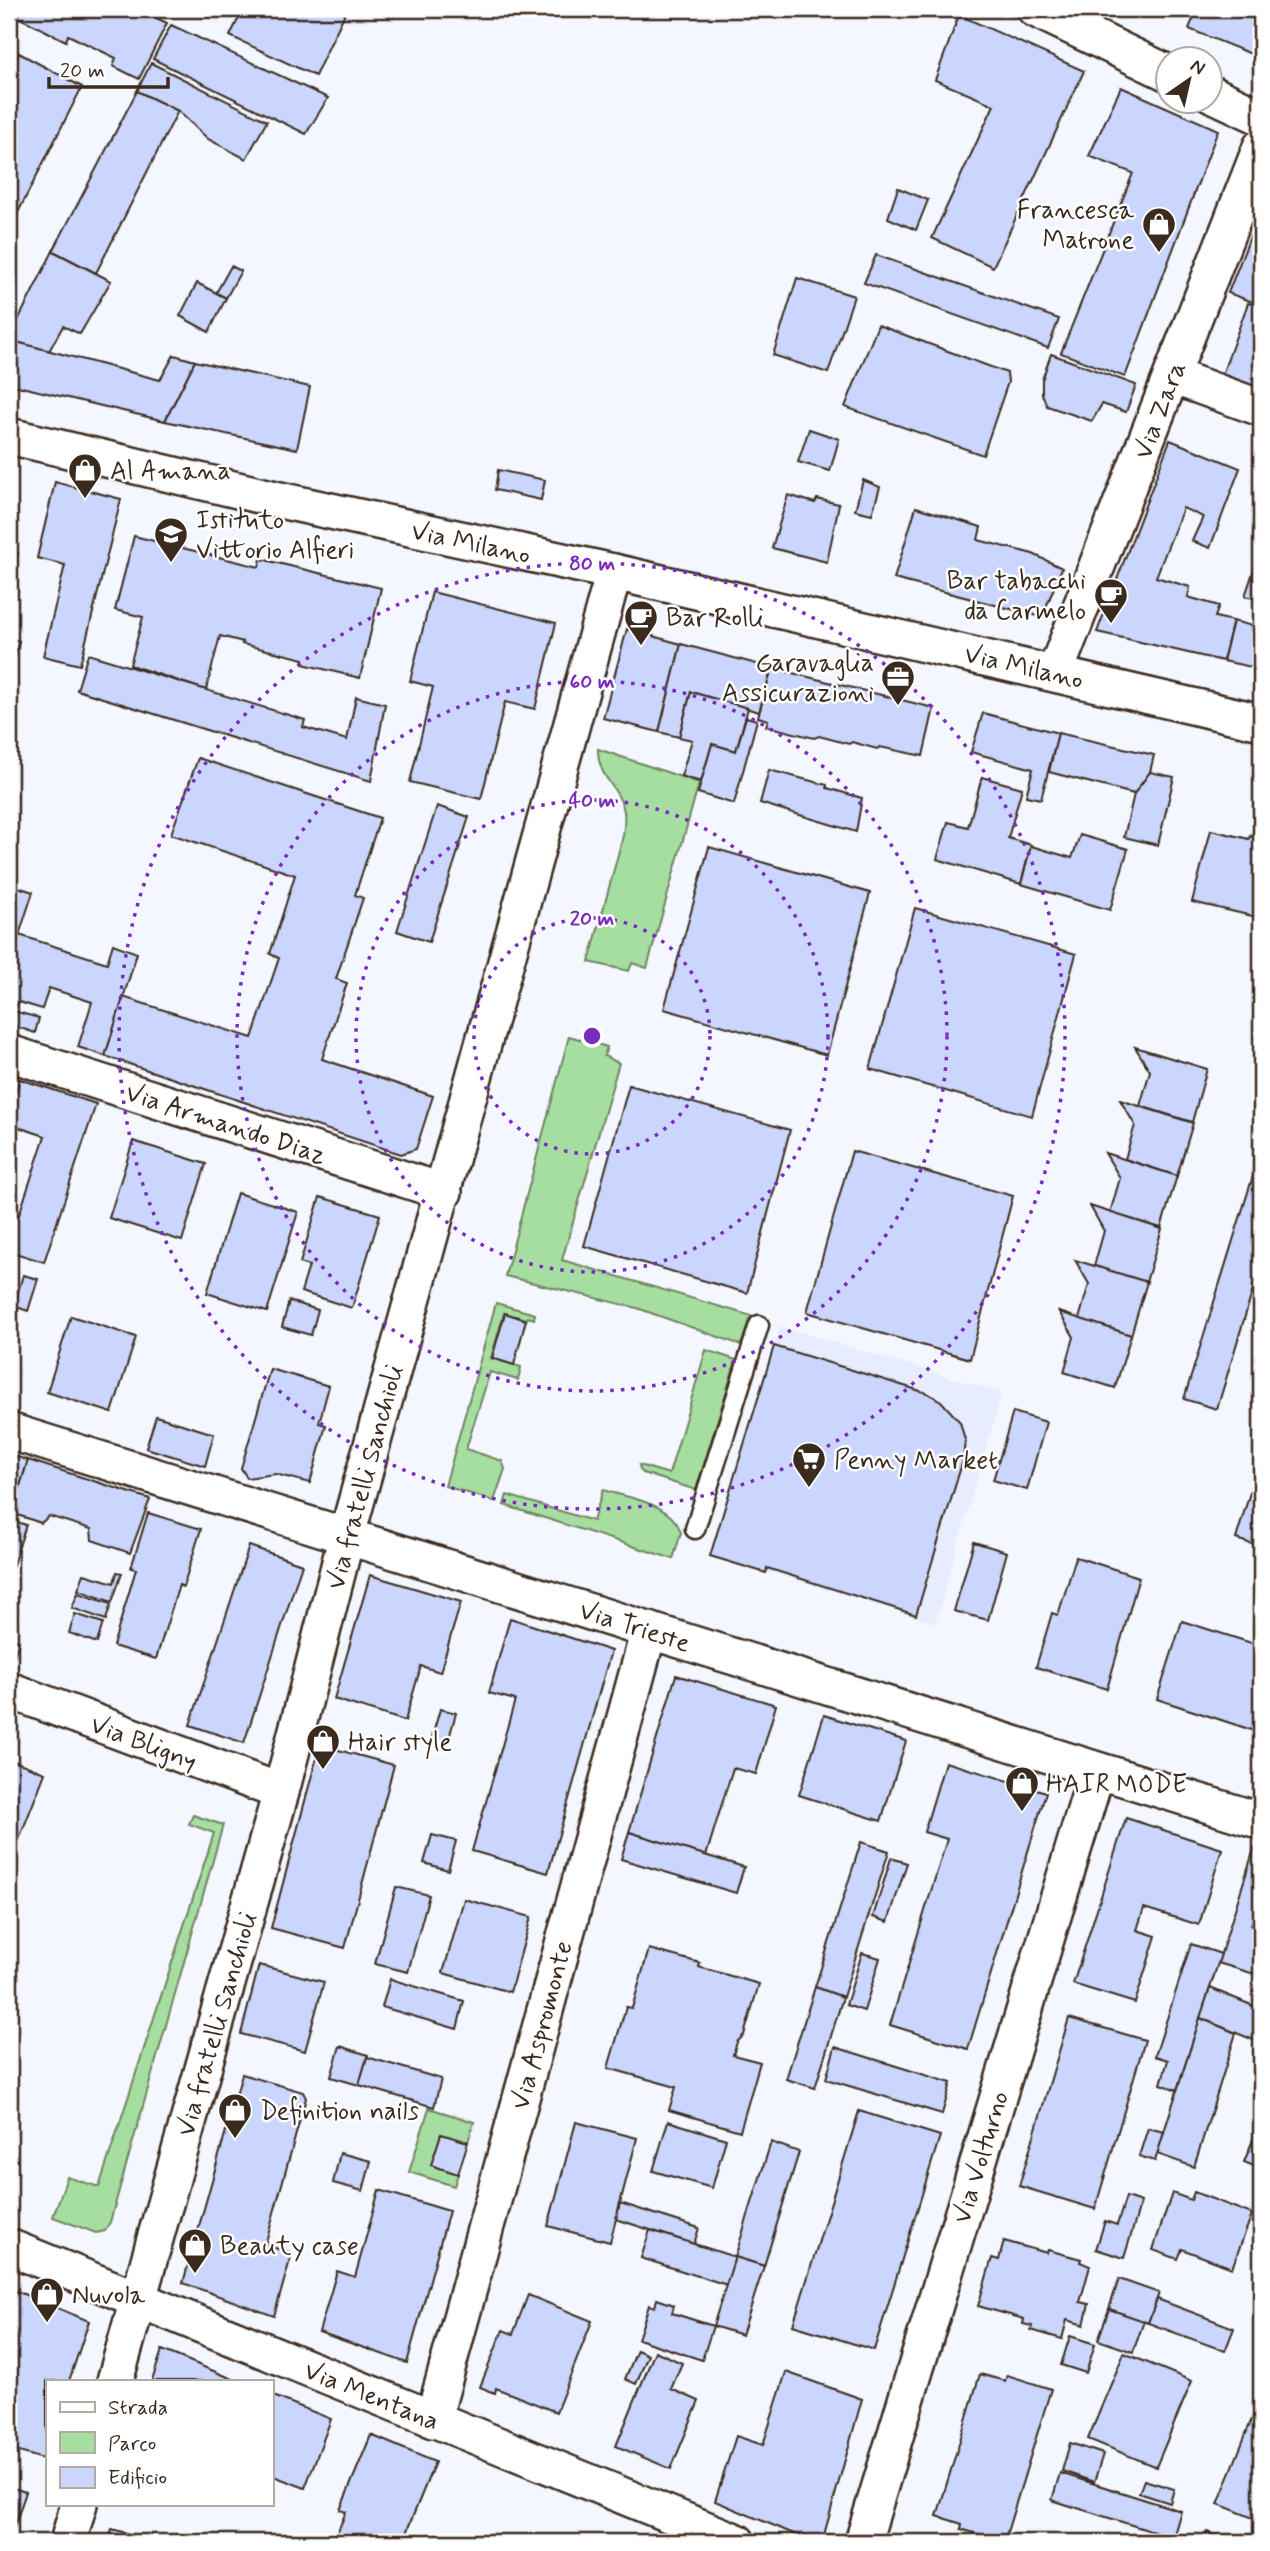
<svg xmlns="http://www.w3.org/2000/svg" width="1270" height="2551" font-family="Mynerve,sans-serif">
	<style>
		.built { fill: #e7edfe }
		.green { fill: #a6dda1; stroke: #708460; stroke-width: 2 }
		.building { fill: #cad6fd; stroke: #3b2a1e; stroke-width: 2 }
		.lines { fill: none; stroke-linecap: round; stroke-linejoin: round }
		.service-casing { stroke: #3b2a1e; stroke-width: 23 }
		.minor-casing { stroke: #3b2a1e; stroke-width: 40 }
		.service { stroke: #fff; stroke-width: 18 }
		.minor { stroke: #fff; stroke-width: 35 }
		.ring { fill: none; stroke: #7b2cbf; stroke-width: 3.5; stroke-dasharray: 3.5 7 }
		.labels { text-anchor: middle; stroke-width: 5; stroke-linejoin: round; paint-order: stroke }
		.poi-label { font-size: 26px; fill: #3b2a1e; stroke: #fff; text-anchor: start }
		.street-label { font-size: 26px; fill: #3b2a1e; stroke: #fff }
		.centre { fill: #7b2cbf; stroke: #fff; stroke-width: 3.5 }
		.ring-label { font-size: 21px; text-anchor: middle; font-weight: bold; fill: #7b2cbf; stroke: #fff; stroke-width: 5; stroke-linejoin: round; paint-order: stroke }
	</style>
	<rect width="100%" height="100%" fill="#f4f7ff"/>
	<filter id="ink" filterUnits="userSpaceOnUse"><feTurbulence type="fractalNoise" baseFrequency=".0143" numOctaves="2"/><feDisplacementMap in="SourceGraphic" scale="14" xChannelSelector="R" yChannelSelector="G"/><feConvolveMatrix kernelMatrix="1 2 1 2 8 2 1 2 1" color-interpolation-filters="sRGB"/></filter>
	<g filter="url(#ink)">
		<!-- built -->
		<path class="built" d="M780,1326L1002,1393L935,1623L767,1571L766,1574L710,1556Z"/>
		<!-- green -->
		<g class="green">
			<path d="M598,749L699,783L647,968L632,963L629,971L589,962L623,836C624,826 626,816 623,807C615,783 598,777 598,749Z"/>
			<path d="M569,1036L607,1047L604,1056L619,1063L562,1260L752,1316L748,1324L741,1345L637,1308L505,1276Z"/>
			<path d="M496,1303L535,1314L534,1319L528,1317L527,1319L504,1313L491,1358L521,1367L518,1380L490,1372L466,1449L502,1461L505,1469L494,1501L445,1486Z"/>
			<path d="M706,1350L736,1360L696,1490L643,1473L640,1470L639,1465L669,1474Z"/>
			<path d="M603,1490C629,1498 673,1503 681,1533L673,1559L504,1505L507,1495L593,1521Z"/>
			<path d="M193,1815L223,1825L110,2222L105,2231L96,2233L53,2217L67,2177L99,2187L214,1833L189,1824Z"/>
			<path d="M429,2108L474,2122L468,2142L441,2134L431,2165L458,2174L454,2186L409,2172Z"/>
		</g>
		<!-- building -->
		<g class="building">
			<path d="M23,9H138L167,23L139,79L113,66L116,58L68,35L66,41L18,17Z"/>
			<path d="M243,9H347L315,76L230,36Z"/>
			<path d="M1197,9H1261V42L1256,56L1189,29Z"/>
			<path d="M959,15L1084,71L993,267L932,238L994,105L935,80Z"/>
			<path d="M171,25L328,98L306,134L153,59Z"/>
			<path d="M19,53L82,87L9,230V74Z"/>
			<path d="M151,63L267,121L246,159L208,139L178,111L137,91Z"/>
			<path d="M1121,87L1218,130L1125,377L1061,353L1133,173L1089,156Z"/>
			<path d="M137,91L178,111L96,273L53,251Z"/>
			<path d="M898,188L928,200L916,230L888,218Z"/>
			<path d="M1259,214L1261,215V305L1228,293Z"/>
			<path d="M53,251L111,281L80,334L63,326L49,351L9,340V338Z"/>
			<path d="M876,255L1059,319L1048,348L864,283Z"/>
			<path d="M231,266L241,271L226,298L216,293Z"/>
			<path d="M797,278L854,296L828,373L773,355Z"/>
			<path d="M197,283L226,298L209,332L180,316Z"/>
			<path d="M1248,303L1261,307V390L1222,375Z"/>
			<path d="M878,325L1007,373L1008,382L983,455L845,407Z"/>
			<path d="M9,340L160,380L174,355L195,361L165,421L9,384Z"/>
			<path d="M1051,354L1136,385L1126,412L1102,404L1092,421L1047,406L1042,394V380Z"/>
			<path d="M195,361L310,387L297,449L165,421Z"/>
			<path d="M809,429L839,439L830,471L798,462Z"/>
			<path d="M1170,440L1240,468L1210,548L1192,541L1203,517L1183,508L1156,577L1190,587L1188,597L1219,606L1215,617L1233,621L1223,661L1097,632Z"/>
			<path d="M498,470L545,480L541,500L495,490Z"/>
			<path d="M863,480L880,487L872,514L855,510Z"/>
			<path d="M55,482L121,499L80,665L43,656L65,565L37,558Z"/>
			<path d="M788,495L815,503L817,499L839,504L827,562L772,548Z"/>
			<path d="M916,507L981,527L978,540L1033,554L1062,568L1042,617L894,579Z"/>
			<path d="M134,536L259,567L261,559L381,588L360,678L303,664L304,659L242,644L243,642L220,636L206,690L130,665L143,617L115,610Z"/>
			<path d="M1261,549V600L1245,596Z"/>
			<path d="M9,550L18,553L9,583Z"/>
			<path d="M432,592L556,623L535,709L505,702L481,799L410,782L433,687L410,681Z"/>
			<path d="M1233,621L1261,628V669L1223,661Z"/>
			<path d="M627,629L681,644L659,732L603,718Z"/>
			<path d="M9,638L19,641L11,670L9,669Z"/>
			<path d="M681,644L772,668L759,712L691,692L679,737L659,732Z"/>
			<path d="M88,654L305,720L303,727L347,740L356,697L385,704L371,781L77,690Z"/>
			<path d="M772,668L934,708L923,756L880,747L877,749L852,742L849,744L819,736L814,738L766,726L768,720L758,717Z"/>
			<path d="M691,692L748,708L736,751L712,744L701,782L681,776L692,740L679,737Z"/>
			<path d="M983,713L1058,733L1041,799L1026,796L1033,769L971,752Z"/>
			<path d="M746,717L757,720L734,804L698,793L712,744L736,751Z"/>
			<path d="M1058,733L1154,755L1150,772L1134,794L1049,772Z"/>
			<path d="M198,758L380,818L355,895L363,898L336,979L347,983L322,1059L433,1096L416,1149L401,1154L105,1056L123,997L252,1038L279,958L270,954L295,875L171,834Z"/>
			<path d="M769,770L827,785V788L862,798L856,832L760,803Z"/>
			<path d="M1150,772L1174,777L1158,845L1124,837L1134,794Z"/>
			<path d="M982,777L1022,788L1008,838L1031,845L1021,884L937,859L948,822L968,827Z"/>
			<path d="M437,806L469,817L429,942L397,931Z"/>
			<path d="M1211,830L1249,839L1250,836L1261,839V918L1192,902Z"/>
			<path d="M1080,835L1128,849L1110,910L1021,884L1031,846L1072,858Z"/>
			<path d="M709,847L870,893L827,1055L664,1009Z"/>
			<path d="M9,884L33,892L9,966Z"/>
			<path d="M915,908L1076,954L1032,1116L870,1069Z"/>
			<path d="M19,935L107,963L113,944L137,953L105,1056L78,1047L92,1002L49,988L42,1009L19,1002L13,1011L39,1018L35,1033L9,1024V995L14,981L9,978V966Z"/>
			<path d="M1135,1047L1207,1069L1192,1122L1140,1106L1150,1071Z"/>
			<path d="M9,1075L20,1079L9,1114Z"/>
			<path d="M20,1079L96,1104L44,1262L9,1251V1215L18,1218L45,1136L9,1124V1114Z"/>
			<path d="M629,1085L790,1130L747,1293L584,1246Z"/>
			<path d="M1120,1100L1193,1123L1177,1176L1125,1159L1135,1125Z"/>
			<path d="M133,1141L206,1164L182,1241L109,1218Z"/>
			<path d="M1261,1150V1263L1217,1409L1184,1399Z"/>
			<path d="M852,1151L1013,1196L970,1359L807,1312Z"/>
			<path d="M1105,1153L1177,1176L1161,1228L1110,1213L1120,1178Z"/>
			<path d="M237,1193L298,1212L267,1312L207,1293Z"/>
			<path d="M320,1197L380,1215L352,1308L301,1292L309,1266L300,1263Z"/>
			<path d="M1090,1206L1162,1229L1146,1282L1094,1266L1104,1231Z"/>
			<path d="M1075,1260L1147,1282L1131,1335L1079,1319L1089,1284Z"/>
			<path d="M23,1275L38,1279L28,1311L14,1306Z"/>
			<path d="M289,1301L318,1310L311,1335L282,1327Z"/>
			<path d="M1059,1312L1131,1335L1115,1388L1064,1372L1074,1337Z"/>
			<path d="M505,1313L526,1320L514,1365L492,1358Z"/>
			<path d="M71,1316L136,1337L112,1413L47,1392Z"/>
			<path d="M774,1346L927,1393L941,1401L960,1422L965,1440L963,1460L916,1615L767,1568L766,1573L710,1556Z"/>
			<path d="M270,1369L329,1386L319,1423L326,1425L310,1483L275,1474L247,1478L241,1468Z"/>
			<path d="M1013,1412L1046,1422L1027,1490L993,1480Z"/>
			<path d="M156,1416L214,1434L205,1466L146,1448Z"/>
			<path d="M9,1455L28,1460L15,1502L9,1500Z"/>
			<path d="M1261,1456V1547L1236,1539Z"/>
			<path d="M28,1460L150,1499L130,1553L92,1540L91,1529L49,1516L41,1523L12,1513Z"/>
			<path d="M148,1513L201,1529L183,1587L179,1585L156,1659L113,1646L136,1569L131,1568Z"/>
			<path d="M11,1520L26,1525L9,1577V1528Z"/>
			<path d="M974,1542L1007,1552L988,1620L954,1611Z"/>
			<path d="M249,1546L302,1564L244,1743L190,1725Z"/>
			<path d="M1076,1557L1139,1577L1107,1689L1036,1667L1052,1613L1058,1615Z"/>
			<path d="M117,1572L122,1573L112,1602L78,1590L84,1574L114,1583Z"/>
			<path d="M370,1575L461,1602L440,1672L421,1666L405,1721L334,1699Z"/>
			<path d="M78,1593L111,1604L106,1620L72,1608Z"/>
			<path d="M75,1614L103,1623L97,1643L69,1633Z"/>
			<path d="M510,1618L611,1651L548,1873L472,1851L515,1700L489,1693Z"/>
			<path d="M1182,1621L1261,1646V1733L1157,1699Z"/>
			<path d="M9,1638L19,1641L14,1657L9,1655Z"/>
			<path d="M676,1675L776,1705L756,1774L733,1768L706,1856L629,1832Z"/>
			<path d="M440,1709L456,1713L446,1749L430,1744Z"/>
			<path d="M824,1715L906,1741L881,1821L799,1795Z"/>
			<path d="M320,1745L394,1765L345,1948L271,1928Z"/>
			<path d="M9,1759L45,1773L9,1865Z"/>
			<path d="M945,1762L1046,1792L968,2049L890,2025L947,1839L924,1832Z"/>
			<path d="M1126,1818L1222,1849L1199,1925L1144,1908L1137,1930L1156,1936L1135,2003L1073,1984Z"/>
			<path d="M629,1832L744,1867L736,1893L621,1859Z"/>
			<path d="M432,1835L456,1841L448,1870L424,1863Z"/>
			<path d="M861,1842L889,1851L843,1997L815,1987Z"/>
			<path d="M1254,1849L1261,1851V1895L1251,1925L1261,1928V1976L1218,1963Z"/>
			<path d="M891,1858L907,1863L888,1922L873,1917Z"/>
			<path d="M396,1887L429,1895L408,1972L375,1964Z"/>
			<path d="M464,1899L531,1917L510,1992L443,1973Z"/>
			<path d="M1191,1944L1221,1954L1177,2090L1161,2084L1168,2060L1155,2056Z"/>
			<path d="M649,1949L700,1963L699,1967L759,1984L744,2035L737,2042L733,2055L760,2062L740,2131L669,2110L676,2087L608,2068L626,2007L632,2008Z"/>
			<path d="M862,1953L880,1958L864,2011L846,2005Z"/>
			<path d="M259,1965L324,1982L305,2051L241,2034Z"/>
			<path d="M390,1979L464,2001L457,2029L382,2007Z"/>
			<path d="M815,1987L843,1997L815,2088L786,2079Z"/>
			<path d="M1210,1988L1261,2009V2043L1200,2018Z"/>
			<path d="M1069,2018L1145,2040L1095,2209L1019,2186Z"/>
			<path d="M1200,2018L1236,2033L1194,2167L1157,2154Z"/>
			<path d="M340,2046L368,2055L359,2085L331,2077Z"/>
			<path d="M835,2047L951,2083L942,2114L826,2079Z"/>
			<path d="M367,2057L441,2079L434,2107L359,2085Z"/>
			<path d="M242,2074L303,2092L306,2098L265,2245L292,2253L274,2316L183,2283Z"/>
			<path d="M859,2111L940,2136L874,2350L793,2325Z"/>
			<path d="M1261,2120V2169L1244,2162Z"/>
			<path d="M668,2121L726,2139L712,2188L653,2171Z"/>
			<path d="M576,2122L637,2138L610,2242L548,2226Z"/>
			<path d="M1148,2128L1164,2132L1155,2161L1139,2156Z"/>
			<path d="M441,2134L468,2142L458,2174L431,2165Z"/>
			<path d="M771,2142L799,2152L764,2266L735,2257Z"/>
			<path d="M340,2153L371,2161L363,2191L333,2183Z"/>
			<path d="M379,2190L449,2211L407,2363L319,2332L337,2271L355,2277Z"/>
			<path d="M1194,2192L1252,2214L1232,2268L1182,2249L1178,2259L1153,2250L1172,2193L1191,2200Z"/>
			<path d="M1126,2197L1141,2202L1124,2258L1096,2249L1105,2221L1117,2225Z"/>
			<path d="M620,2203L699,2228L694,2244L616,2219Z"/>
			<path d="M650,2230L735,2257L727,2285L641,2258Z"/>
			<path d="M1004,2241L1047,2253L1048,2250L1081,2259L1080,2262L1090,2266L1080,2302L1089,2304L1084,2325L1067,2320L1062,2339L1031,2330L1032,2326L1023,2324L1024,2319L978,2306L992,2258L999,2260Z"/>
			<path d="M735,2257L764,2266L742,2335L713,2326Z"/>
			<path d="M1119,2279L1159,2293L1148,2323L1109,2309Z"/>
			<path d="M9,2288L89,2321L69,2381H47V2445L43,2459L9,2449Z"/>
			<path d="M528,2295L592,2321L556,2412L496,2388L495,2393L480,2387L503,2330L513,2334Z"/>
			<path d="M657,2299L674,2305L672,2313L713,2326L702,2360L638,2339L649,2305L655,2307Z"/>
			<path d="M1157,2299L1234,2328L1225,2351L1148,2323Z"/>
			<path d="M1109,2309L1144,2321L1133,2352L1098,2340Z"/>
			<path d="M1070,2336L1095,2344L1086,2373L1061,2365Z"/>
			<path d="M162,2350L238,2381H152Z"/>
			<path d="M637,2350L648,2355L636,2384L625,2379Z"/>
			<path d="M655,2351L682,2363L671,2389L699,2401L671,2469L616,2446Z"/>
			<path d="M1124,2353L1192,2381L1156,2467L1088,2439Z"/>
			<path d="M786,2372L862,2399L822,2542H813L715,2501L736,2436L763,2445Z"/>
			<path d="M980,2374L1005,2381L1007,2375L1051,2389L1004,2542L961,2529L962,2524L937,2516Z"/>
			<path d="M271,2395L331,2419L305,2488L271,2475Z"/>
			<path d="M1261,2396V2521L1218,2504Z"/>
			<path d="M371,2435L435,2462L406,2533L409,2534L406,2542H333L346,2512L340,2510Z"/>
			<path d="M1070,2443L1103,2454L1094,2482L1062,2471Z"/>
			<path d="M1060,2473L1181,2511L1173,2538L1052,2500Z"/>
			<path d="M1144,2480L1174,2489L1170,2503L1139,2493Z"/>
			<path d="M9,2487L26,2492L9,2542Z"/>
			<path d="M112,2529L159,2542H108Z"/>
			<path d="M1207,2532L1230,2542H1203Z"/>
		</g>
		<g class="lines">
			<!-- service casing -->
			<g class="service-casing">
				<path id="service" d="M695,1529L759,1325"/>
			</g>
			<!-- minor casing -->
			<g class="minor-casing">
				<g id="minor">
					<path d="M1035,9L1168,73"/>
					<path d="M1210,93L1261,117"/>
					<path d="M1172,376L1261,408"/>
					<path d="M9,436L284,501L614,572L1261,722"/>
					<path d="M1055,673L1261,147"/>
					<path d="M9,1053L444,1192"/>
					<path d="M9,1431L1261,1821"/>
					<path d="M9,1690L281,1792"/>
					<path d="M9,2247L737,2542"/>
					<path d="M115,2381L281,1792L347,1535L614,572"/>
					<path d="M433,2420L649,1630"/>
					<path d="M68,2542L79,2504"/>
					<path d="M863,2542L1097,1771"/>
				</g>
			</g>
			<!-- service -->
			<use href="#service" class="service"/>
			<!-- minor -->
			<use href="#minor" class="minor"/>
		</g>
	</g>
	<!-- distance rings -->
	<g class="ring">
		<circle cx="592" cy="1036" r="118"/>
		<circle cx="592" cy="1036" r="236"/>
		<circle cx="592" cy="1036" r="355"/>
		<circle cx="592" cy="1036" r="473"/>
	</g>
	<!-- icons -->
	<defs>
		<g id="shop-pin" transform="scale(1.75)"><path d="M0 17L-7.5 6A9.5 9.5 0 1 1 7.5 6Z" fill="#3b2a1e" stroke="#fff"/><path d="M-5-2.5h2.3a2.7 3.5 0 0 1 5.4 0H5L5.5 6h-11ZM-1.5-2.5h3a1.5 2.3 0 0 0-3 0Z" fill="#fff"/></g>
		<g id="school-pin" transform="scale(1.75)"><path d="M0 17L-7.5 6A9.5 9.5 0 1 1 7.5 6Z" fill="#3b2a1e" stroke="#fff"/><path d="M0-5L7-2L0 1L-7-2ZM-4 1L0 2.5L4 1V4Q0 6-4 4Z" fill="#fff"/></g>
		<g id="cafe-pin" transform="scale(1.75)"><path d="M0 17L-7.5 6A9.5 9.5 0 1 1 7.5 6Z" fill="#3b2a1e" stroke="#fff"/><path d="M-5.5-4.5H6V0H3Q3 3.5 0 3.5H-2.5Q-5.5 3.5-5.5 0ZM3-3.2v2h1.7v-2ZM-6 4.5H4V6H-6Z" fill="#fff"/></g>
		<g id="office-pin" transform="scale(1.75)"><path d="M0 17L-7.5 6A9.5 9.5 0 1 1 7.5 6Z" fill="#3b2a1e" stroke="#fff"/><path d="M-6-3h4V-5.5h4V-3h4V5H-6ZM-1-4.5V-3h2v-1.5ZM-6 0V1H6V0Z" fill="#fff"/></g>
		<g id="supermarket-pin" transform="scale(1.75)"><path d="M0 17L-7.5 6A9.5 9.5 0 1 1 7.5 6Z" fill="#3b2a1e" stroke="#fff"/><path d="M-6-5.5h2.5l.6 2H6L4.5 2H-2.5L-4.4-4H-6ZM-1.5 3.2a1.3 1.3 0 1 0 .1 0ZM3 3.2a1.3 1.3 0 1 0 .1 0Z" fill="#fff"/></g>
	</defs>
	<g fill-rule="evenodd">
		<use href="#shop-pin" x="1159" y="224"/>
		<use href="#shop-pin" x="85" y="470"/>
		<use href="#school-pin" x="171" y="534"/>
		<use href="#cafe-pin" x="1111" y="595"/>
		<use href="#cafe-pin" x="641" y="617"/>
		<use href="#office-pin" x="898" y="677"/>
		<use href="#supermarket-pin" x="809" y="1459"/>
		<use href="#shop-pin" x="323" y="1741"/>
		<use href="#shop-pin" x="1022" y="1783"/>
		<use href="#shop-pin" x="235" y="2110"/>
		<use href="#shop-pin" x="195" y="2245"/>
		<use href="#shop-pin" x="47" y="2294"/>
	</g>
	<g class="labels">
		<!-- poi labels -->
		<g class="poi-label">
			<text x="1134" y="218" text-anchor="end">Francesca<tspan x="1134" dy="30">Matrone</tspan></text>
			<text x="110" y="479">Al Amana</text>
			<text x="196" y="528">Istituto<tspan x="196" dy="30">Vittorio Alfieri</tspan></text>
			<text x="1086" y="589" text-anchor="end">Bar tabacchi<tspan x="1086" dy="30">da Carmelo</tspan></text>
			<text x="666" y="626">Bar Rolli</text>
			<text x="874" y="671" text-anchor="end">Garavaglia<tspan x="874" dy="30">Assicurazioni</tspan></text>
			<text x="834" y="1468">Penny Market</text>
			<text x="348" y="1750">Hair style</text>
			<text x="1046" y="1792">HAIR MODE</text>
			<text x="260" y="2119">Definition nails</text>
			<text x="220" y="2254">Beauty case</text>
			<text x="72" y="2303">Nuvola</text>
		</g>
		<!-- street labels -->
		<g class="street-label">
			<text transform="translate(1159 410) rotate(-69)" y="9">Via Zara</text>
			<text transform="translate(471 542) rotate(12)" y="9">Via Milano</text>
			<text transform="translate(1024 666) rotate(13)" y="9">Via Milano</text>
			<text transform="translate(226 1123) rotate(18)" y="9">Via Armando Diaz</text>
			<text transform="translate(364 1477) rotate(-75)" y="9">Via fratelli Sanchioli</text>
			<text transform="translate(635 1626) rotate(18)" y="9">Via Trieste</text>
			<text transform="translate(144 1742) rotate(21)" y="9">Via Bligny</text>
			<text transform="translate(216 2024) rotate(-74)" y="9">Via fratelli Sanchioli</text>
			<text transform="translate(541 2025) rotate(-75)" y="9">Via Aspromonte</text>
			<text transform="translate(980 2157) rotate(-73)" y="9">Via Volturno</text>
			<text transform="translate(372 2395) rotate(22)" y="9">Via Mentana</text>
		</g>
	</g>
	<circle cx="592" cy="1036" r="10" class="centre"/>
	<g class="ring-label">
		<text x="592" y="570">80 m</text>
		<text x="592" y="688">60 m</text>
		<text x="592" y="807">40 m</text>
		<text x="592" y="925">20 m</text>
	</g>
	<!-- margin -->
	<rect width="1270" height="2551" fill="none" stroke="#fff" stroke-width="35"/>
	<rect x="18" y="18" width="1235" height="2516" fill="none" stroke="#3b2a1e" stroke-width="2.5" filter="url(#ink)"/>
	<!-- legend -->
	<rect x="46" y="2380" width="228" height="126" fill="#ffffff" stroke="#b1aaa5" stroke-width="2"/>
	<rect x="60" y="2402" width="35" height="10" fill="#ffffff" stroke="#b1aaa5" stroke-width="2"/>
	<text x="108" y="2414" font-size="21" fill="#3b2a1e">Strada</text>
	<rect x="60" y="2432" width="35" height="21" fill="#a6dda1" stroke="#b1aaa5" stroke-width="2"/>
	<text x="108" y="2450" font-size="21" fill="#3b2a1e">Parco</text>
	<rect x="60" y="2467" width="35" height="21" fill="#cad6fd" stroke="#b1aaa5" stroke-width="2"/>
	<text x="108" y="2484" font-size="21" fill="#3b2a1e">Edificio</text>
	<!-- north arrow -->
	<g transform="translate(1189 80) rotate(34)"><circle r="33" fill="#ffffff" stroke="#b1aaa5" stroke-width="2"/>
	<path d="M0-5L12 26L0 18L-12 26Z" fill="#3b2a1e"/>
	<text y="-10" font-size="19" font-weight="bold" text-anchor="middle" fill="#3b2a1e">N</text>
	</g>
	<!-- scale -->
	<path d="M49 77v10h119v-10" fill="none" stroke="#3b2a1e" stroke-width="3.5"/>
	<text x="60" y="77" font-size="21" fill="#3b2a1e" stroke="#ffffff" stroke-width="5" paint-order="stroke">20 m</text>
</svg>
